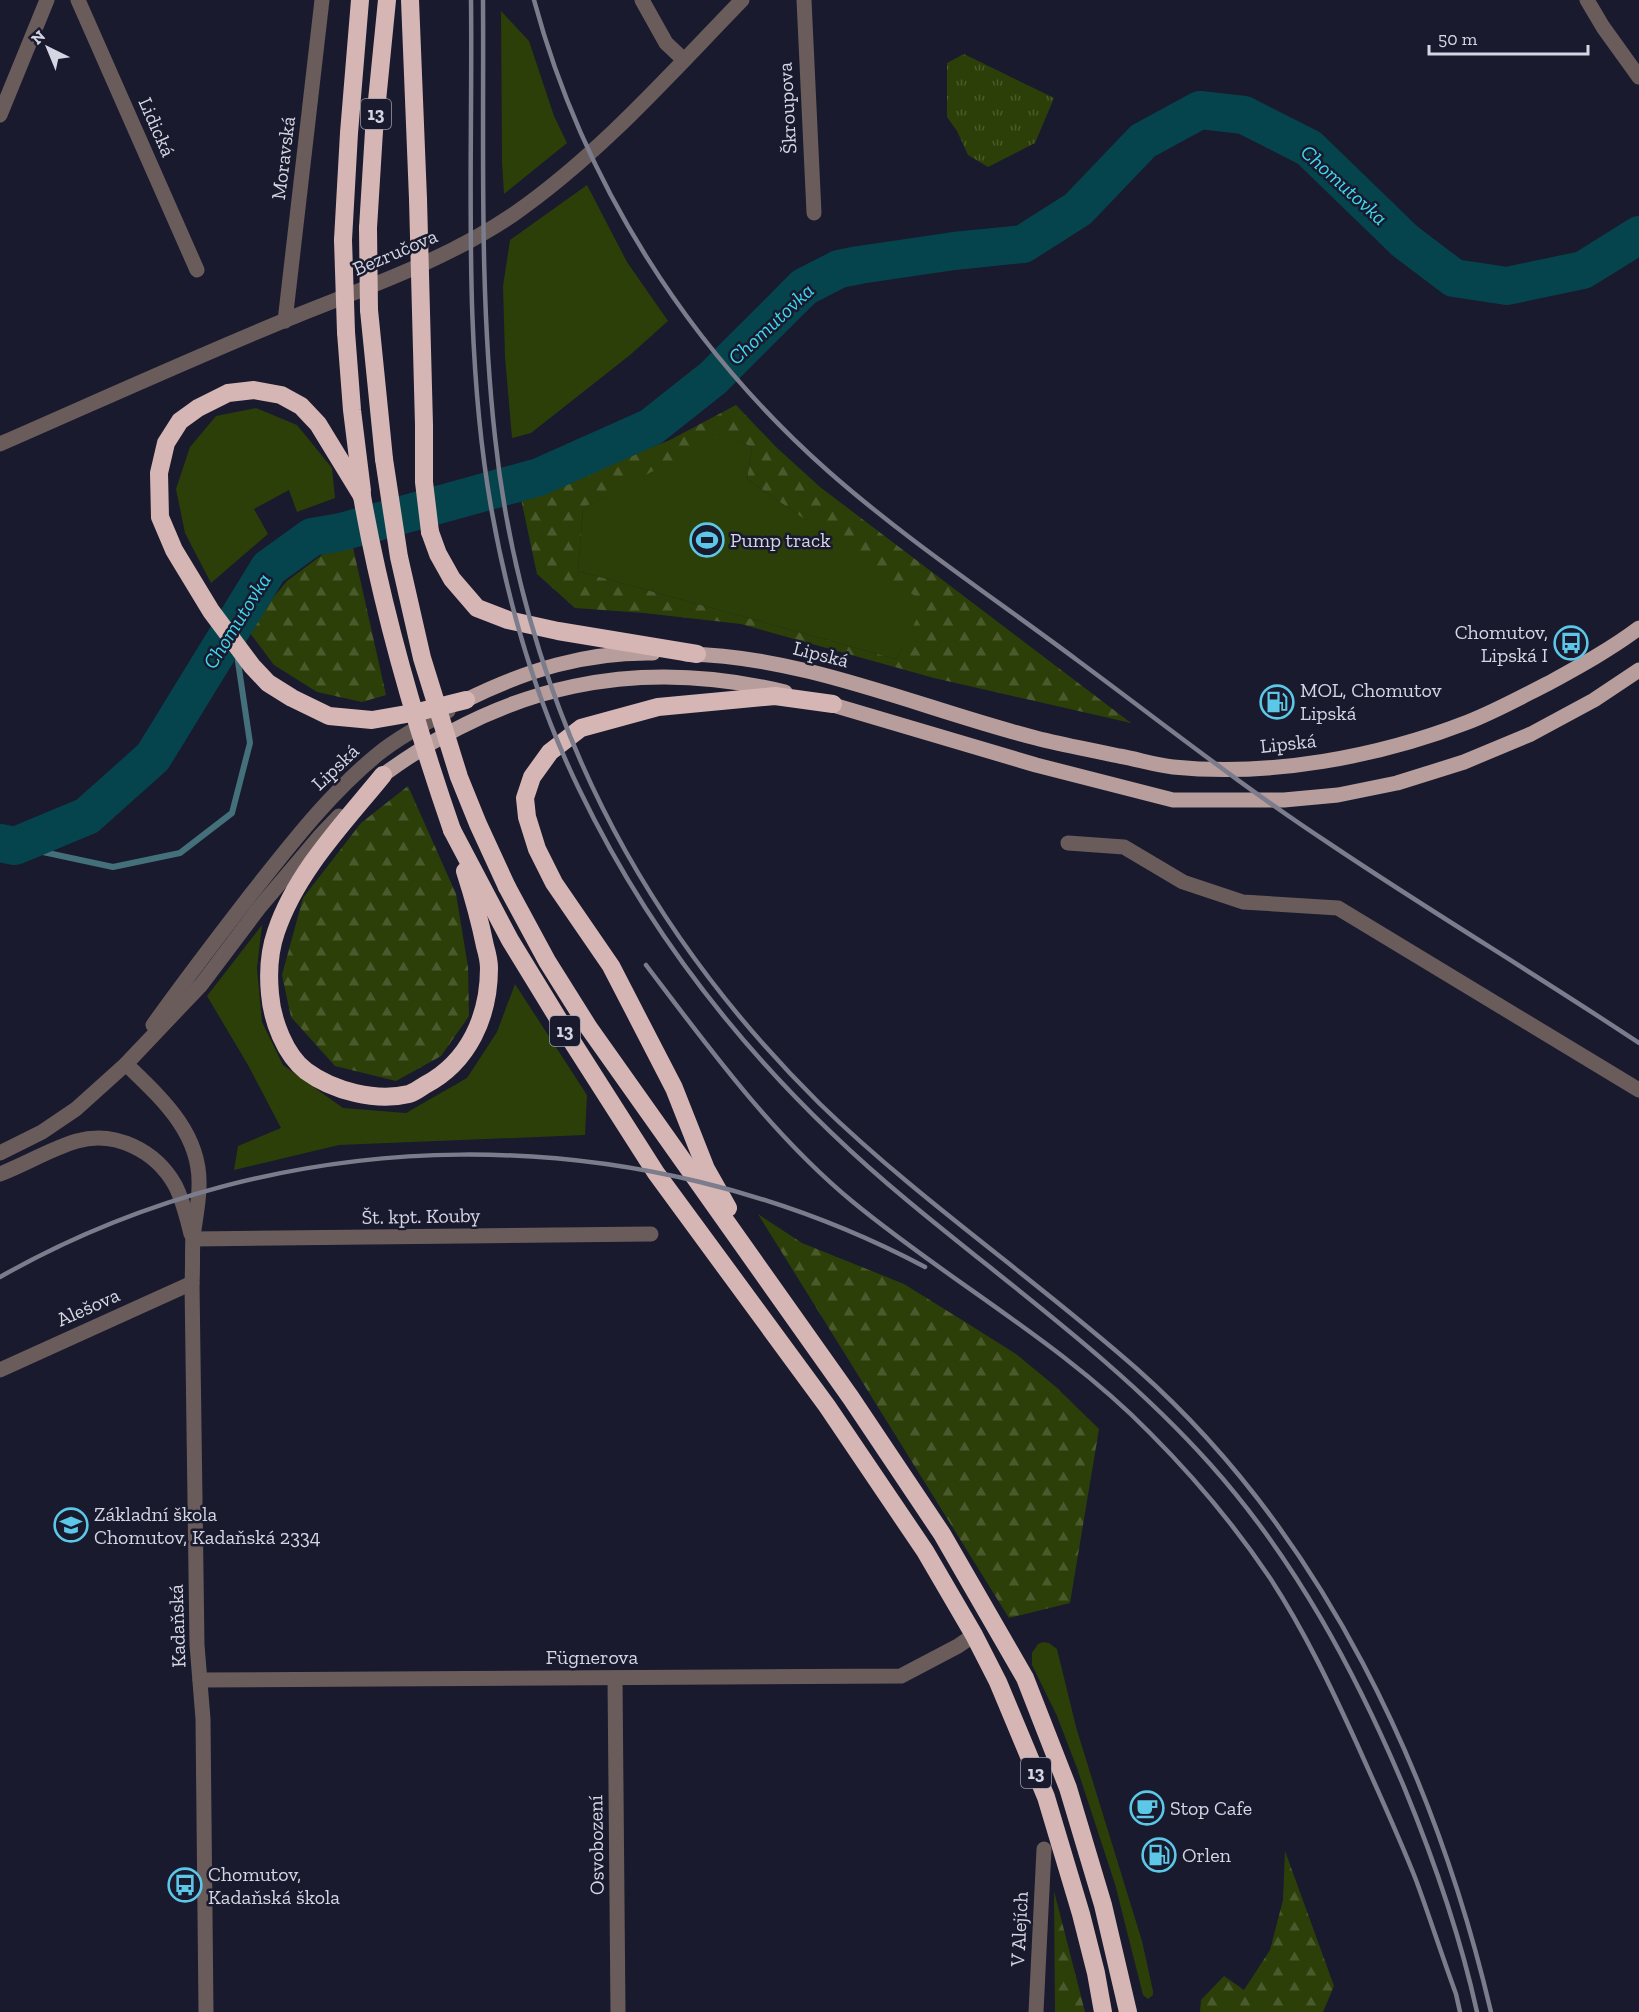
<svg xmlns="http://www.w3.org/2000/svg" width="1639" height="2012" font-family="'Zilla Slab',serif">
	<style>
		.grass { fill: #2c3f08 }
		.forest { fill: url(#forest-firs); fill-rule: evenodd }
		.park { fill: url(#park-tufts) }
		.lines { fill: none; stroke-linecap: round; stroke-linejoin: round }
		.stream { stroke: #43707a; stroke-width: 6 }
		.river { stroke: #05444d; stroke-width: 38 }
		.minor { stroke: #695c5b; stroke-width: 15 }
		.major { stroke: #b79d9b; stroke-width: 15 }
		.highway { stroke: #d6b6b5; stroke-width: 18 }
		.rail { stroke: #7b7c8c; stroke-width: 4.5 }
		.highway-bridge { stroke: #d6b6b5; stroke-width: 18 }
		.labels { text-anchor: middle; stroke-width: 5; stroke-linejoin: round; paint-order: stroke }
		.shield { fill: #191a2d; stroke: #9c9eac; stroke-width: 1.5 }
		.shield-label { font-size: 18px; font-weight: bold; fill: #d4d6e3 }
		.street-label { font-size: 20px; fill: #d4d6e3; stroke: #191a2d }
		.poi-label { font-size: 20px; fill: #d4d6e3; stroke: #191a2d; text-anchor: start }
		.water-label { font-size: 21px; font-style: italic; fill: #3dd9f1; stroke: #191a2d }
	</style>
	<defs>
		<pattern id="forest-firs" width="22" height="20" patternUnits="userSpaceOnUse" patternTransform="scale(1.5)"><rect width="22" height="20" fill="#2c3f08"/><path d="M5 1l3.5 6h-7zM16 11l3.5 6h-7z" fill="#4a5a2c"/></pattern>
		<pattern id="park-tufts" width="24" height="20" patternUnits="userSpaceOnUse" patternTransform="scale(1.5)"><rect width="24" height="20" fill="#2c3f08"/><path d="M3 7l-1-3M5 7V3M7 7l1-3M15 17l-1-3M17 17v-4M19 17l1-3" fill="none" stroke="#4a5a2c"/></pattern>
	</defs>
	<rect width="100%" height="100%" fill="#191a2d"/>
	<!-- grass -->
	<g class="grass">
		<path d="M501,11L529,41L554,116L567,143L504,194L502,162Z"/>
		<path d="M587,185L627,262L668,321L630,355L531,433L512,438L505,357L503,286L510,240Z"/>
		<path d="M256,408L297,425L332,468L335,498L297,512L289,490L254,509L268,534L211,583L185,533L176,489L190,447L216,416Z"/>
		<path d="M726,431L752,448L747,479L926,603L896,659L578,571L583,508Z"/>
		<path d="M262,925L257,968L262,1022L283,1065L343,1108L406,1113L467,1078L497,1032L515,984L587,1095L585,1135L339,1145L234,1170L238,1146L281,1128L248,1065L207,996Z"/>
		<path d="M1043,1642L1049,1643L1057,1649L1076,1727L1142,1941L1153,1991V1995L1148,1999L1143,1995L1115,1884L1077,1768L1057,1716L1032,1665V1653L1038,1644Z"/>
	</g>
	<!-- forest -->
	<g class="forest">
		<path d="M736,405L776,447L820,487L1131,723L934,678L741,624L644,613L575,608L537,574L521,499L670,440ZM727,432L752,448L747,479L925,603L896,659L578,571L583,508Z"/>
		<path d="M352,543L386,695L362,702L317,692L274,665L247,629L287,581L326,552Z"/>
		<path d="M408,786L456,894L468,967L469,1016L441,1056L396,1081L335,1066L291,1017L282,975L303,898L361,823Z"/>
		<path d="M758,1214L802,1243L904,1284L970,1325L1016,1354L1056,1387L1099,1429L1070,1603L1009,1618Z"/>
		<path d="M1285,1851L1334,1986L1323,2012H1200L1201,2000L1224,1976L1244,1990L1270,1950L1283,1900Z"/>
		<path d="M1054,1891L1085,2012H1055Z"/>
	</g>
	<!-- park -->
	<path class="park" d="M964,54L1054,98L1035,143L988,167L968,155L957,131L947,117V63Z"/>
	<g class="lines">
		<!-- stream -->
		<path class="stream" d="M15,846L113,867L180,853L232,813L250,743L237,655"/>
		<!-- river -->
		<path class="river" d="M0,843L15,846L87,816L153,757L269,568L312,537L341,532L539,477L651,427L713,378L804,287L839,269L859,265L954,251L1023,244L1078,209L1143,141L1200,110L1244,115L1309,148L1405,241L1454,278L1507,286L1583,270L1639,235"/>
		<!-- minor -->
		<g class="minor">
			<path d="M78,0L197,270"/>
			<path d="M642,0L666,43L684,60"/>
			<path d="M804,0L814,213"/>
			<path d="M1587,0L1603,27L1639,77"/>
			<path d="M0,115L47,0"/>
			<path d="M285,321L322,0"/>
			<path d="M0,444C96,402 191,359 288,319C364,288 445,261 514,214C600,154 669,75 742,0"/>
			<path d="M1068,843L1124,847L1183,882L1243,902L1338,908L1639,1090"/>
			<path d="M153,1025C185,980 218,937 252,893C291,844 329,794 378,754C399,737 424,724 448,711"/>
			<path d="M126,1064C161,1098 201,1133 199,1186C199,1203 195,1220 193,1237C192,1252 193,1268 192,1283L197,1645L203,1719L206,2012"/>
			<path d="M0,1153L42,1132L76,1109L126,1064L201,985L259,908L319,837L339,816"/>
			<path d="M0,1174C26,1164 50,1149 77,1141C115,1130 156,1151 175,1185C183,1200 187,1218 191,1234"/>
			<path d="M193,1239L651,1234"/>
			<path d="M0,1370L192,1283"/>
			<path d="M615,1678L618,2012"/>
			<path d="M200,1680L901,1676L958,1646L974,1635"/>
			<path d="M1036,2012L1044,1849"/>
		</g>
		<!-- major -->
		<g class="major">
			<path d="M686,654C805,656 922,709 1036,738C1063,745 1092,750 1119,756C1137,759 1155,765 1173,767C1270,777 1378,757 1468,722C1496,711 1523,696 1549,683C1580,666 1611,649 1639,628"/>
			<path d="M466,700C527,670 585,652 653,653"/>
			<path d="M823,702L1036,765L1173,800H1284L1338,795L1397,783L1464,762L1531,734L1594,700L1639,670"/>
			<path d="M383,775C505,685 636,656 785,692"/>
		</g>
		<!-- highway -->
		<g class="highway">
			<path d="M410,0L418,199"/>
			<path d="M368,228L374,131L387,0"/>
			<path d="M343,240L349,133L360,0"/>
			<path d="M369,310L384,459"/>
			<path d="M346,332L352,410L362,491"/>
			<path d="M362,496L318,424L301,406L281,395L254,390L228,393L198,408L180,421L166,443L159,473L160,517L174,550L211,611L252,666L268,683L292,698L329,716L372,720L418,712L466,700"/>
			<path d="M430,532L438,554L452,579L477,608L508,620L558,631L697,654"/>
			<path d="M383,775C344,823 296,872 276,932C269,952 268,973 270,994C272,1020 285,1055 306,1071C333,1091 376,1102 409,1094C415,1092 420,1088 425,1085C469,1062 489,1016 489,968C489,961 487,953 485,946C480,921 473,896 465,871"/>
			<path d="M452,830L510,940L573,1043L656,1173L827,1406L925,1551L974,1635L998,1682L1046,1797L1081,1914L1096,1973L1103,2012"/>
			<path d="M507,887L547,961L589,1028L851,1398L942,1534L1025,1678L1068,1788L1103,1905L1128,2012"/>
			<path d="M728,1208L706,1169L674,1088L611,966L554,883L537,849L527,817L525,798L532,777L550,752L581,728L658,707L775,696L833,704"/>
		</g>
		<!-- rail -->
		<g class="rail">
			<path d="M471,0C473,168 462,341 491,507C508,604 536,700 579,789C657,951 769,1086 908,1201C1010,1286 1121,1364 1210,1464C1295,1559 1355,1671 1404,1787C1434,1860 1460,1935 1477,2012"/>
			<path d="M483,0C484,145 479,293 495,437C510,581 555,726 626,852C678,944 744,1029 820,1104C919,1200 1034,1278 1137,1369C1323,1534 1435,1774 1491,2012"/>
			<path d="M534,0C583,182 687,346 828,471C905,539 994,598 1077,660C1161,722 1243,787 1330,844C1431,912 1537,975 1639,1043"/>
			<path d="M646,965C709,1048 772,1135 853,1202C950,1282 1062,1343 1150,1433C1194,1477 1235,1526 1270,1578C1304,1630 1331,1687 1357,1744C1377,1789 1398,1834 1416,1880C1430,1918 1442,1956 1456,1994L1460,2012"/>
			<path d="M0,1277C284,1116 637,1115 925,1267"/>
		</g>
		<!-- highway-bridge -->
		<g class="highway-bridge">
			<path d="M418,199L424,425V482L430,532"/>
			<path d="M368,228L369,310"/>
			<path d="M343,240L346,332"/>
			<path d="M384,459L399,557L422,658L459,777L478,824L507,887"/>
			<path d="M362,496C382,610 414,720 452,830"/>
		</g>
	</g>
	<!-- icons -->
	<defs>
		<g id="stadium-ring" transform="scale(1.725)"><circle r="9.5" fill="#191a2d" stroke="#5cc7e7" stroke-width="1.5"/><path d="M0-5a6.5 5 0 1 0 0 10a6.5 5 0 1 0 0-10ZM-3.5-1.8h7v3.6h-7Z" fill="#5cc7e7"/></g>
		<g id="bus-ring" transform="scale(1.725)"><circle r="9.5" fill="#191a2d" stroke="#5cc7e7" stroke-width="1.5"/><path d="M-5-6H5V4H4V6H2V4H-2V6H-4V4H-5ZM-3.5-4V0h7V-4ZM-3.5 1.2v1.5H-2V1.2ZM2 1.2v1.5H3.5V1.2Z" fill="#5cc7e7"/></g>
		<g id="fuel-ring" transform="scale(1.725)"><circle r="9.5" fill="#191a2d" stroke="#5cc7e7" stroke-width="1.5"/><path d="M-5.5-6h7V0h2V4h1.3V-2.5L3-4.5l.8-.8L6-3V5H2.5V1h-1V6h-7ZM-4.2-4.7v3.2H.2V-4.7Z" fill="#5cc7e7"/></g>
		<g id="school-ring" transform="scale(1.725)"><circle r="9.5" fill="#191a2d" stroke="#5cc7e7" stroke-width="1.5"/><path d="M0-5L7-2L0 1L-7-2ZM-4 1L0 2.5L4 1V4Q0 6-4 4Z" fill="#5cc7e7"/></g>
		<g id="cafe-ring" transform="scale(1.725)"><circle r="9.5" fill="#191a2d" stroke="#5cc7e7" stroke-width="1.5"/><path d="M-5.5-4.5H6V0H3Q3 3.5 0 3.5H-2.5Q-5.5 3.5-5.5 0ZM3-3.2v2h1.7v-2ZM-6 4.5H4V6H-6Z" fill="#5cc7e7"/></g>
	</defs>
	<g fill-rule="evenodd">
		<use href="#stadium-ring" x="707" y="540"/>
		<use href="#bus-ring" x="1571" y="643"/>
		<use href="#fuel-ring" x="1277" y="702"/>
		<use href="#school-ring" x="71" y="1525"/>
		<use href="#cafe-ring" x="1147" y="1808"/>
		<use href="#fuel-ring" x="1159" y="1855"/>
		<use href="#bus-ring" x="185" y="1885"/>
	</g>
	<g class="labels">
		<!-- shield labels -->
		<g class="shield">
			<rect x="361" y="99" width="30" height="30" rx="4.5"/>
			<rect x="550" y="1016" width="30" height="30" rx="4.5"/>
			<rect x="1021" y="1758" width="30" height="30" rx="4.5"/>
		</g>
		<g class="shield-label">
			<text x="376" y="120">13</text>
			<text x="565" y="1037">13</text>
			<text x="1036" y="1779">13</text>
		</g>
		<!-- street labels -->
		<g class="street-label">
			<text transform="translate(787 108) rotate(-93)" y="7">Škroupova</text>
			<text transform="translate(157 127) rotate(66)" y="7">Lidická</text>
			<text transform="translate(283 158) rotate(-83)" y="7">Moravská</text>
			<text transform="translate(395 252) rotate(-23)" y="7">Bezručova</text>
			<text transform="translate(821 654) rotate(14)" y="7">Lipská</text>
			<text transform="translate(1288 743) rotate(-6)" y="7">Lipská</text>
			<text transform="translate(335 767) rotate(-44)" y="7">Lipská</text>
			<text transform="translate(421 1216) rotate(-1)" y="7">Št. kpt. Kouby</text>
			<text transform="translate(88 1307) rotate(-24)" y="7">Alešova</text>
			<text transform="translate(177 1626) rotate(-92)" y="7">Kadaňská</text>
			<text x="592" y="1664">Fügnerova</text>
			<text transform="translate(596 1845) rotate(-91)" y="7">Osvobození</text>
			<text transform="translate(1019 1929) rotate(-87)" y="7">V Alejích</text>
		</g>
		<!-- poi labels -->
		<g class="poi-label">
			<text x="730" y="547">Pump track</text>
			<text x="1548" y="639" text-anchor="end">Chomutov,<tspan x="1548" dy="23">Lipská I</tspan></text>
			<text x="1300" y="697">MOL, Chomutov<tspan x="1300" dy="23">Lipská</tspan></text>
			<text x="94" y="1521">Základní škola<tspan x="94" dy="23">Chomutov, Kadaňská 2334</tspan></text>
			<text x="1170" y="1815">Stop Cafe</text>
			<text x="1182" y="1862">Orlen</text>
			<text x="208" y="1881">Chomutov,<tspan x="208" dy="23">Kadaňská škola</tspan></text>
		</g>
		<!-- water labels -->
		<g class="water-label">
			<text transform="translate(1344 185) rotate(42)" y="7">Chomutovka</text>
			<text transform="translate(771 324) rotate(-43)" y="7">Chomutovka</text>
			<text transform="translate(237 621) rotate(-58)" y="7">Chomutovka</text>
		</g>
	</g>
	<!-- north arrow -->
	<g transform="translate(48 48) rotate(317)" stroke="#191a2d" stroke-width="4.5" paint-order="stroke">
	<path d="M0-4.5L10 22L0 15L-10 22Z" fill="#d4d6e3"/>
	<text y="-9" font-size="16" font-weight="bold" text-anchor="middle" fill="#d4d6e3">N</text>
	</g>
	<!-- scale -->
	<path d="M1429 45v9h159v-9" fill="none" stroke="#d4d6e3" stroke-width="3"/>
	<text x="1438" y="45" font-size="18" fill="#d4d6e3" stroke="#191a2d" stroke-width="4.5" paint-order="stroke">50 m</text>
</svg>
